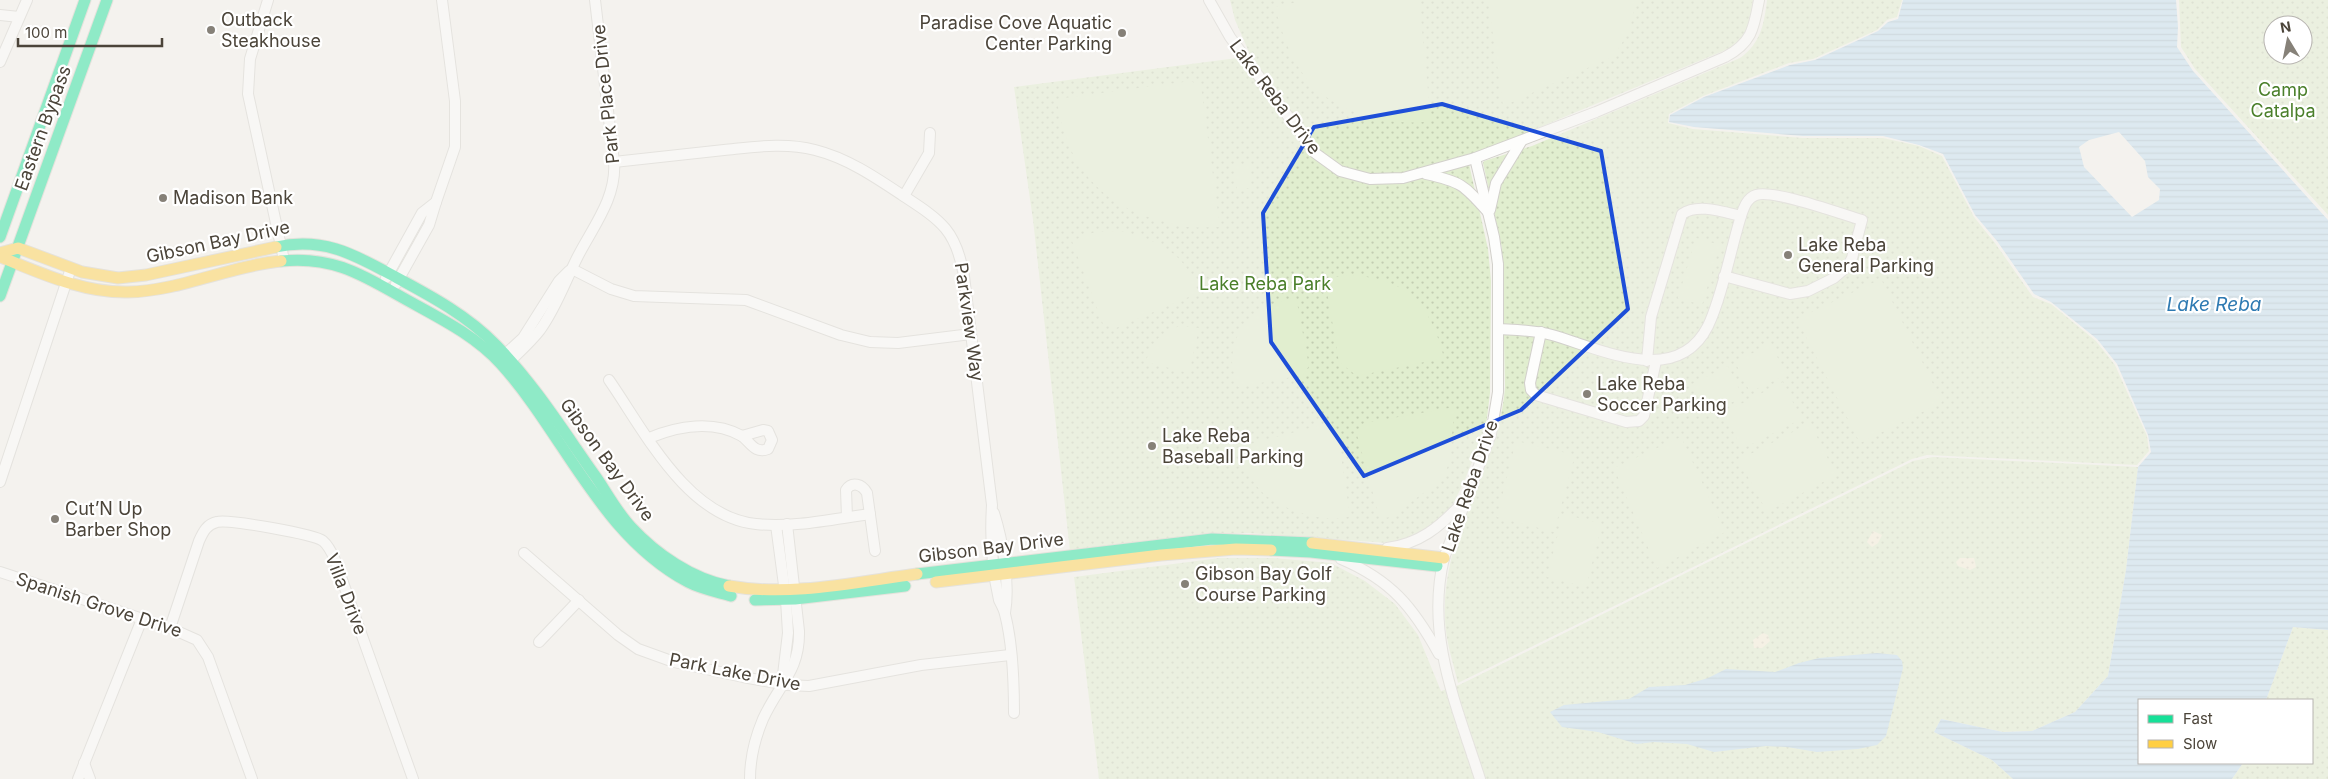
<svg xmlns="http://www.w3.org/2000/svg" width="2328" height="779" font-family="Inter,sans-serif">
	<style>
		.grass { fill: url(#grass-dots); fill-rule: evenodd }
		.sand { fill: url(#sand-dots) }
		.pitch { fill: #e1eecf }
		.water { fill: url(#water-rules); fill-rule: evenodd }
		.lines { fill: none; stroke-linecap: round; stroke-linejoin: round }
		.street-casing { stroke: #d2d0cb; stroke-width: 12 }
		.fast-casing { stroke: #d3cfc5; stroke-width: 13 }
		.slow-casing { stroke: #d3cfc5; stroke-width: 13 }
		.street { stroke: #fdfdfc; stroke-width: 10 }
		.fast { stroke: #16e098; stroke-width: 11 }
		.slow { stroke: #ffcf43; stroke-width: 11 }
		.marked { fill: none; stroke: #1d4ed8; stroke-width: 4; stroke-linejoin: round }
		.poi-dot { fill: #868178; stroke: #fff; stroke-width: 2 }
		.labels { text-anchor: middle; stroke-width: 4.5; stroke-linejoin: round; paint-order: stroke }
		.poi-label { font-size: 18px; fill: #4b4439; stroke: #fff; text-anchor: start }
		.park-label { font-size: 18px; fill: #4a7f2a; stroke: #fff }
		.street-label { font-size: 18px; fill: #4b4439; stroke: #fff }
		.water-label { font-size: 19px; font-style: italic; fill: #2e7ab2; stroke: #fff }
	</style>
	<defs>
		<pattern id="grass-dots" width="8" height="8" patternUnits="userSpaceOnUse" patternTransform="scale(1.25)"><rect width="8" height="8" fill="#e1eecf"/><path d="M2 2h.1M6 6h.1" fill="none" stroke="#c3cdb2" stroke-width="1.8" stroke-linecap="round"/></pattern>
		<pattern id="sand-dots" width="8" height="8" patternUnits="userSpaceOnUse" patternTransform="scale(1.25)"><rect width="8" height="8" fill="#f7f0da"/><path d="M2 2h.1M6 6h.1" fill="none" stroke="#d5cfbc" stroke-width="1.8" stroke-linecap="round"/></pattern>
		<pattern id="water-rules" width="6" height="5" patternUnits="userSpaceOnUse" patternTransform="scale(1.25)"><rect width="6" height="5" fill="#c0ddf1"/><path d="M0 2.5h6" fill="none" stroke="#a6bfcf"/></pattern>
	</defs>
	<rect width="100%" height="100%" fill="#f4f2ee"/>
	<!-- grass -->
	<g class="grass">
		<path d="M1230,0H1753C1749,23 1749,36 1728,49L1502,143L1467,155L1488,249L1491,281L1490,393L1486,426L1464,482L1454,502L1445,514L1424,531L1398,542L1388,543L1247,533L1222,534L1070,551L1033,220L1014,87L1237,58L1249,52L1235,20Z"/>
		<path d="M1767,0H1902L1897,17L1887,20L1877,30L1813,59L1789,63L1703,96L1669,114L1668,123L1693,129L1803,138H1883L1919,146L1942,156L1974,217L1995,243L2033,297L2051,304L2096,341L2115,365L2147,436L2149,451L2137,465L1927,455L1912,459L1458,683C1454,666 1448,648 1446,631C1440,583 1456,537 1473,493C1488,456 1502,427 1505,387L1502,248L1483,163L1484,161L1532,146L1740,58C1761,43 1764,24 1767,0Z"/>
		<path d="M2179,0H2328V215L2195,69L2181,47ZM2273,25H2303V55H2273Z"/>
		<path d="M1933,457L2138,467L2126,570L2108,676L2075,712L2032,731L2003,732L1941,719L1934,732L1992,760L2013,779H1099L1074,577L1219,558H1273L1331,563L1365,581L1395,604L1418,635L1441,691L1459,685L1913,461Z"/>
		<path d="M2293,627L2328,630V779H2232L2243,763H2312V700H2266Z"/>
	</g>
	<!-- sand -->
	<g class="sand">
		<path d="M1873,531L1882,535L1878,543L1872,547L1867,542Z"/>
		<path d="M1960,558H1974L1976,567L1970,570L1958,566L1956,562Z"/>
		<path d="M1763,633L1768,635L1770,641L1762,648H1754L1753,640Z"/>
	</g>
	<!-- pitch -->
	<g class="pitch">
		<path d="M1307,0H1419L1431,121C1387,128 1326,111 1301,71C1288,51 1281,30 1275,7Z"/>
		<path d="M1488,0H1635C1634,22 1626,40 1612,57L1503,106Z"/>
		<path d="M1191,81L1201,87L1220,227C1210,227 1199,228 1189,227C1180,227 1171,223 1162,221C1100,206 1065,163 1057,99Z"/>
		<path d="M1249,165L1251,188L1237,189L1235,166Z"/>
		<path d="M1120,231C1157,240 1187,253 1198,293L1116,328L1103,324L1072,241L1095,232Z"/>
		<path d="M1696,238L1720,245L1702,305L1678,298Z"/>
		<path d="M1348,275C1407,278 1430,303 1444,358L1357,376L1339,362L1325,279Z"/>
		<path d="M1881,279L1942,402L1860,443L1797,319Z"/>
		<path d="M1296,297L1309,366L1303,375L1238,387C1236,379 1232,369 1232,361C1234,321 1261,305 1296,297Z"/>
		<path d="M1180,326L1199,328L1190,368L1185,372L1146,362C1150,343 1162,331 1180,326Z"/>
		<path d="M1771,344L1786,375L1750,392L1735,362Z"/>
		<path d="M1728,366L1743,397L1707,414L1692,384Z"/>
		<path d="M1783,382L1801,419L1742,449L1724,413Z"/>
		<path d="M1455,407L1449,463L1445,473L1436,484L1390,517L1380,519L1357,435L1364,423Z"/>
		<path d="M1810,423L1836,475L1767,512L1739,460Z"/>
		<path d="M1325,424L1337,429L1350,516C1328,525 1279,509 1262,492C1250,479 1243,463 1236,448Z"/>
		<path d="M1681,437L1725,532L1657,568L1614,468Z"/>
		<path d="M1516,441L1575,455L1554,532L1497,517Z"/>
		<path d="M1563,514L1602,524L1586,587L1547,577Z"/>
	</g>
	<!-- water -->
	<g class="water">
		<path d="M1903,0H2176L2178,27L2177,47L2193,71L2328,220V630L2293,627L2266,700H2139V763H2243L2232,779H2013L1992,760L1934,732L1941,719L2003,732L2032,731L2075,712L2108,676L2126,570L2138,467L2151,452L2148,435L2117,364L2097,339L2051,302L2034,294L1997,241L1975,215L1943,154L1919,145L1883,136H1803L1694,127L1669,122L1670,115L1704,97L1790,65L1815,60L1878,31L1888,22L1898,19ZM2119,132L2145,161L2148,177L2160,189L2159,200L2132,217L2084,167L2079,147L2089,140Z"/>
		<path d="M1877,653L1897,655L1902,661L1903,668L1886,736L1877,745L1858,749L1817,752L1787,747L1766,746L1714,752L1687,744L1654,742L1637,744L1598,732L1562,727L1550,712L1564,705L1629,699L1649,687L1685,685L1708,678L1726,669L1775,672L1799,663L1819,658Z"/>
	</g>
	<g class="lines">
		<!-- street casing -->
		<g class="street-casing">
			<g id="street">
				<path d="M268,0L250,59L248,94L284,260"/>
				<path d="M1209,0L1230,37L1315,153L1340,171L1370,179L1403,178L1475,158L1596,112L1725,57C1752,43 1754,28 1759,0"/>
				<path d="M0,15L19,17"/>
				<path d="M0,62L27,0"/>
				<path d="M1475,158L1494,237L1498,264V392L1491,434L1444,558C1425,636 1457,706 1480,779"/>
				<path d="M614,162C651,158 687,154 724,150C754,147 785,142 815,150C847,158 875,177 902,195C940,220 956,229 964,276L992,505C990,536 992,569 999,600C1001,604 1004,609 1005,614C1012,641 1014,684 1014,713"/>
				<path d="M1426,174C1462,182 1464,185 1488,212"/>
				<path d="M904,196L929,153L930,133"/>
				<path d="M1490,210L1496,183L1521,142"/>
				<path d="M572,269L611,289L634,296L746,300L841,335L870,342L898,343L971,334"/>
				<path d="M386,278L422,213L436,202L455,147V101L442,0"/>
				<path d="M396,284L429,225L436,202"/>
				<path d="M1499,329C1517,330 1535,330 1552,335C1601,349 1677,388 1708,326C1722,297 1731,248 1741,216C1744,207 1747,198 1756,195C1773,189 1841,214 1862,220L1852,258L1848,266L1834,278L1808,291L1790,294L1724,276"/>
				<path d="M1541,332L1530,383L1531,390L1536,395L1626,422L1639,421L1644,416L1656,361"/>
				<path d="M500,359L523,338L559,281L569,271"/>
				<path d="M1647,361L1651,317L1682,214C1698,203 1723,212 1741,216"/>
				<path d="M505,366C517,354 530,343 540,330C556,308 565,282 577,258C592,228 617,198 614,162L595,0"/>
				<path d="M609,380C645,432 687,517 756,524C793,528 833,519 870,514"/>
				<path d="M763,430L768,431L772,440L768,449C755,454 751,443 742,436Z"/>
				<path d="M649,438C678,426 713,420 742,436"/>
				<path d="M0,482L71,268"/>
				<path d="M994,513C1003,541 1010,584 1005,613"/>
				<path d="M847,517L846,490C852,481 862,484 867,493L875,551"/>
				<path d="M776,525L786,600L788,633L782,683"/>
				<path d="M1387,548C1419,544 1440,527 1461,504"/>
				<path d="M524,553L618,635L638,649L674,662L743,677L787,685L809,686L921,665L1010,655"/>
				<path d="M1341,559C1391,580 1413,607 1439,654"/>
				<path d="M0,572L170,628L197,640L208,657L252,779"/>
				<path d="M170,628L199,541C203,532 207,524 217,522C228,519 314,534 323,541C329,546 332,553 335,560L413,779"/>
				<path d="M539,642L579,600"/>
				<path d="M84,763L90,779"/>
				<path d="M78,779L142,619"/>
				<path d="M750,779C750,758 755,738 763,719C779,684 800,671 799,631L787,524"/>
			</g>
		</g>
		<!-- fast casing -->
		<g class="fast-casing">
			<g id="fast">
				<path d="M0,237L85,0"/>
				<path d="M276,247C321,237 352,253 390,274C427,294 466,314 496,345C535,385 564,432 596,477C607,493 617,512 631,527C656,554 692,579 729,586"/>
				<path d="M281,261C329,256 358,272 398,295C433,315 473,333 501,364C565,435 600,535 688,582C701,589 717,592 731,596"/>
				<path d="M0,296L107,0"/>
				<path d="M1271,550L1311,552L1437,566"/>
				<path d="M917,574L1212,539L1312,543"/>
				<path d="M755,600L795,599L905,586"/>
			</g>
		</g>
		<!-- slow casing -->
		<g class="slow-casing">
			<g id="slow">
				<path d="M0,253L18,248L82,272L118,278L146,275L276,247"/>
				<path d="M3,258C43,274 84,293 128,292C180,291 229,266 281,261"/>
				<path d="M1312,543L1444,558"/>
				<path d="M936,582L1161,555L1236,549L1271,550"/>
				<path d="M729,586C790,597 856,582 917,574"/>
			</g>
		</g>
		<!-- street -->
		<use href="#street" class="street"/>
		<!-- fast -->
		<use href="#fast" class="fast"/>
		<!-- slow -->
		<use href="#slow" class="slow"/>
	</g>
	<!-- marked area -->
	<path d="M0 0H2328V779H0ZM1442,104L1601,151L1628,309L1521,410L1364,476L1271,342L1263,213L1314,127Z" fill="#f4f2ee" fill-opacity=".55" fill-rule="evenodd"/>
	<path class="marked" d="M1442,104L1601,151L1628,309L1521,410L1364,476L1271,342L1263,213L1314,127Z"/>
	<!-- markers -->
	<g class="poi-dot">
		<circle cx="211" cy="30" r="5"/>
		<circle cx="1122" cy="33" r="5"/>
		<circle cx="163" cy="198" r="5"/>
		<circle cx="1788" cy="255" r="5"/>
		<circle cx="1587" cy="394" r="5"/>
		<circle cx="1152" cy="446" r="5"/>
		<circle cx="55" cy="519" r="5"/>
		<circle cx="1185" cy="584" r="5"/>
	</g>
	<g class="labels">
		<!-- poi labels -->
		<g class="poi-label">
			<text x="221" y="26">Outback<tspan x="221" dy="21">Steakhouse</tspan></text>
			<text x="1112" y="29" text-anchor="end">Paradise Cove Aquatic<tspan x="1112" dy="21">Center Parking</tspan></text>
			<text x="173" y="204">Madison Bank</text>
			<text x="1798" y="251">Lake Reba<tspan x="1798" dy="21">General Parking</tspan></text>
			<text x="1597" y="390">Lake Reba<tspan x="1597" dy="21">Soccer Parking</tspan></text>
			<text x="1162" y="442">Lake Reba<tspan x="1162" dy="21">Baseball Parking</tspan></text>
			<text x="65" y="515">Cut’N Up<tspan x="65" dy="21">Barber Shop</tspan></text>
			<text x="1195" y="580">Gibson Bay Golf<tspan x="1195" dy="21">Course Parking</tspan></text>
		</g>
		<!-- park labels -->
		<g class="park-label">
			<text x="2283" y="96">Camp<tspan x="2283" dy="21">Catalpa</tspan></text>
			<text x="1265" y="290">Lake Reba Park</text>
		</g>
		<!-- street labels -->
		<g class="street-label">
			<text transform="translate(606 94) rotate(-96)" y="6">Park Place Drive</text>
			<text transform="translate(1275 97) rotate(53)" y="6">Lake Reba Drive</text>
			<text transform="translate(43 128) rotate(-70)" y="6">Eastern Bypass</text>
			<text transform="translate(218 242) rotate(-12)" y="6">Gibson Bay Drive</text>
			<text transform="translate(969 322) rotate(82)" y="6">Parkview Way</text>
			<text transform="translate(607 460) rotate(54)" y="6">Gibson Bay Drive</text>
			<text transform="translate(1470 486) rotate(-71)" y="6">Lake Reba Drive</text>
			<text transform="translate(991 548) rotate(-7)" y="6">Gibson Bay Drive</text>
			<text transform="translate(346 594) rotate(69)" y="6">Villa Drive</text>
			<text transform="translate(99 605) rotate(18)" y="6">Spanish Grove Drive</text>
			<text transform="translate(735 672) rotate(11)" y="6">Park Lake Drive</text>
		</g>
		<!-- water labels -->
		<g class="water-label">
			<text x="2214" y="311">Lake Reba</text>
		</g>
	</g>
	<!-- legend -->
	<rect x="2138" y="699" width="175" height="65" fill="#ffffff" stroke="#b7b4b0"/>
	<rect x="2148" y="715" width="25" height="8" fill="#16e098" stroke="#b7b4b0"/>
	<text x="2183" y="724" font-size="15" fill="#4b4439">Fast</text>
	<rect x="2148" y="740" width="25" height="8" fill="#ffcf43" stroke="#b7b4b0"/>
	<text x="2183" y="749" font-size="15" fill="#4b4439">Slow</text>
	<!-- north arrow -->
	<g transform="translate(2288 40) rotate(350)"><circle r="24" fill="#ffffff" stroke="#b7b4b0"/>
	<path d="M0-4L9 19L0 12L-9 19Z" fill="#868178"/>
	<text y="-8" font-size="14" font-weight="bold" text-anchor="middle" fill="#4b4439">N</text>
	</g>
	<!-- scale -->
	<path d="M18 38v8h144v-8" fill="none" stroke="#4b4439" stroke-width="2.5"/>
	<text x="25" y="38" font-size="15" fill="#4b4439" stroke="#ffffff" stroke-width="4" paint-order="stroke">100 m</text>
</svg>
